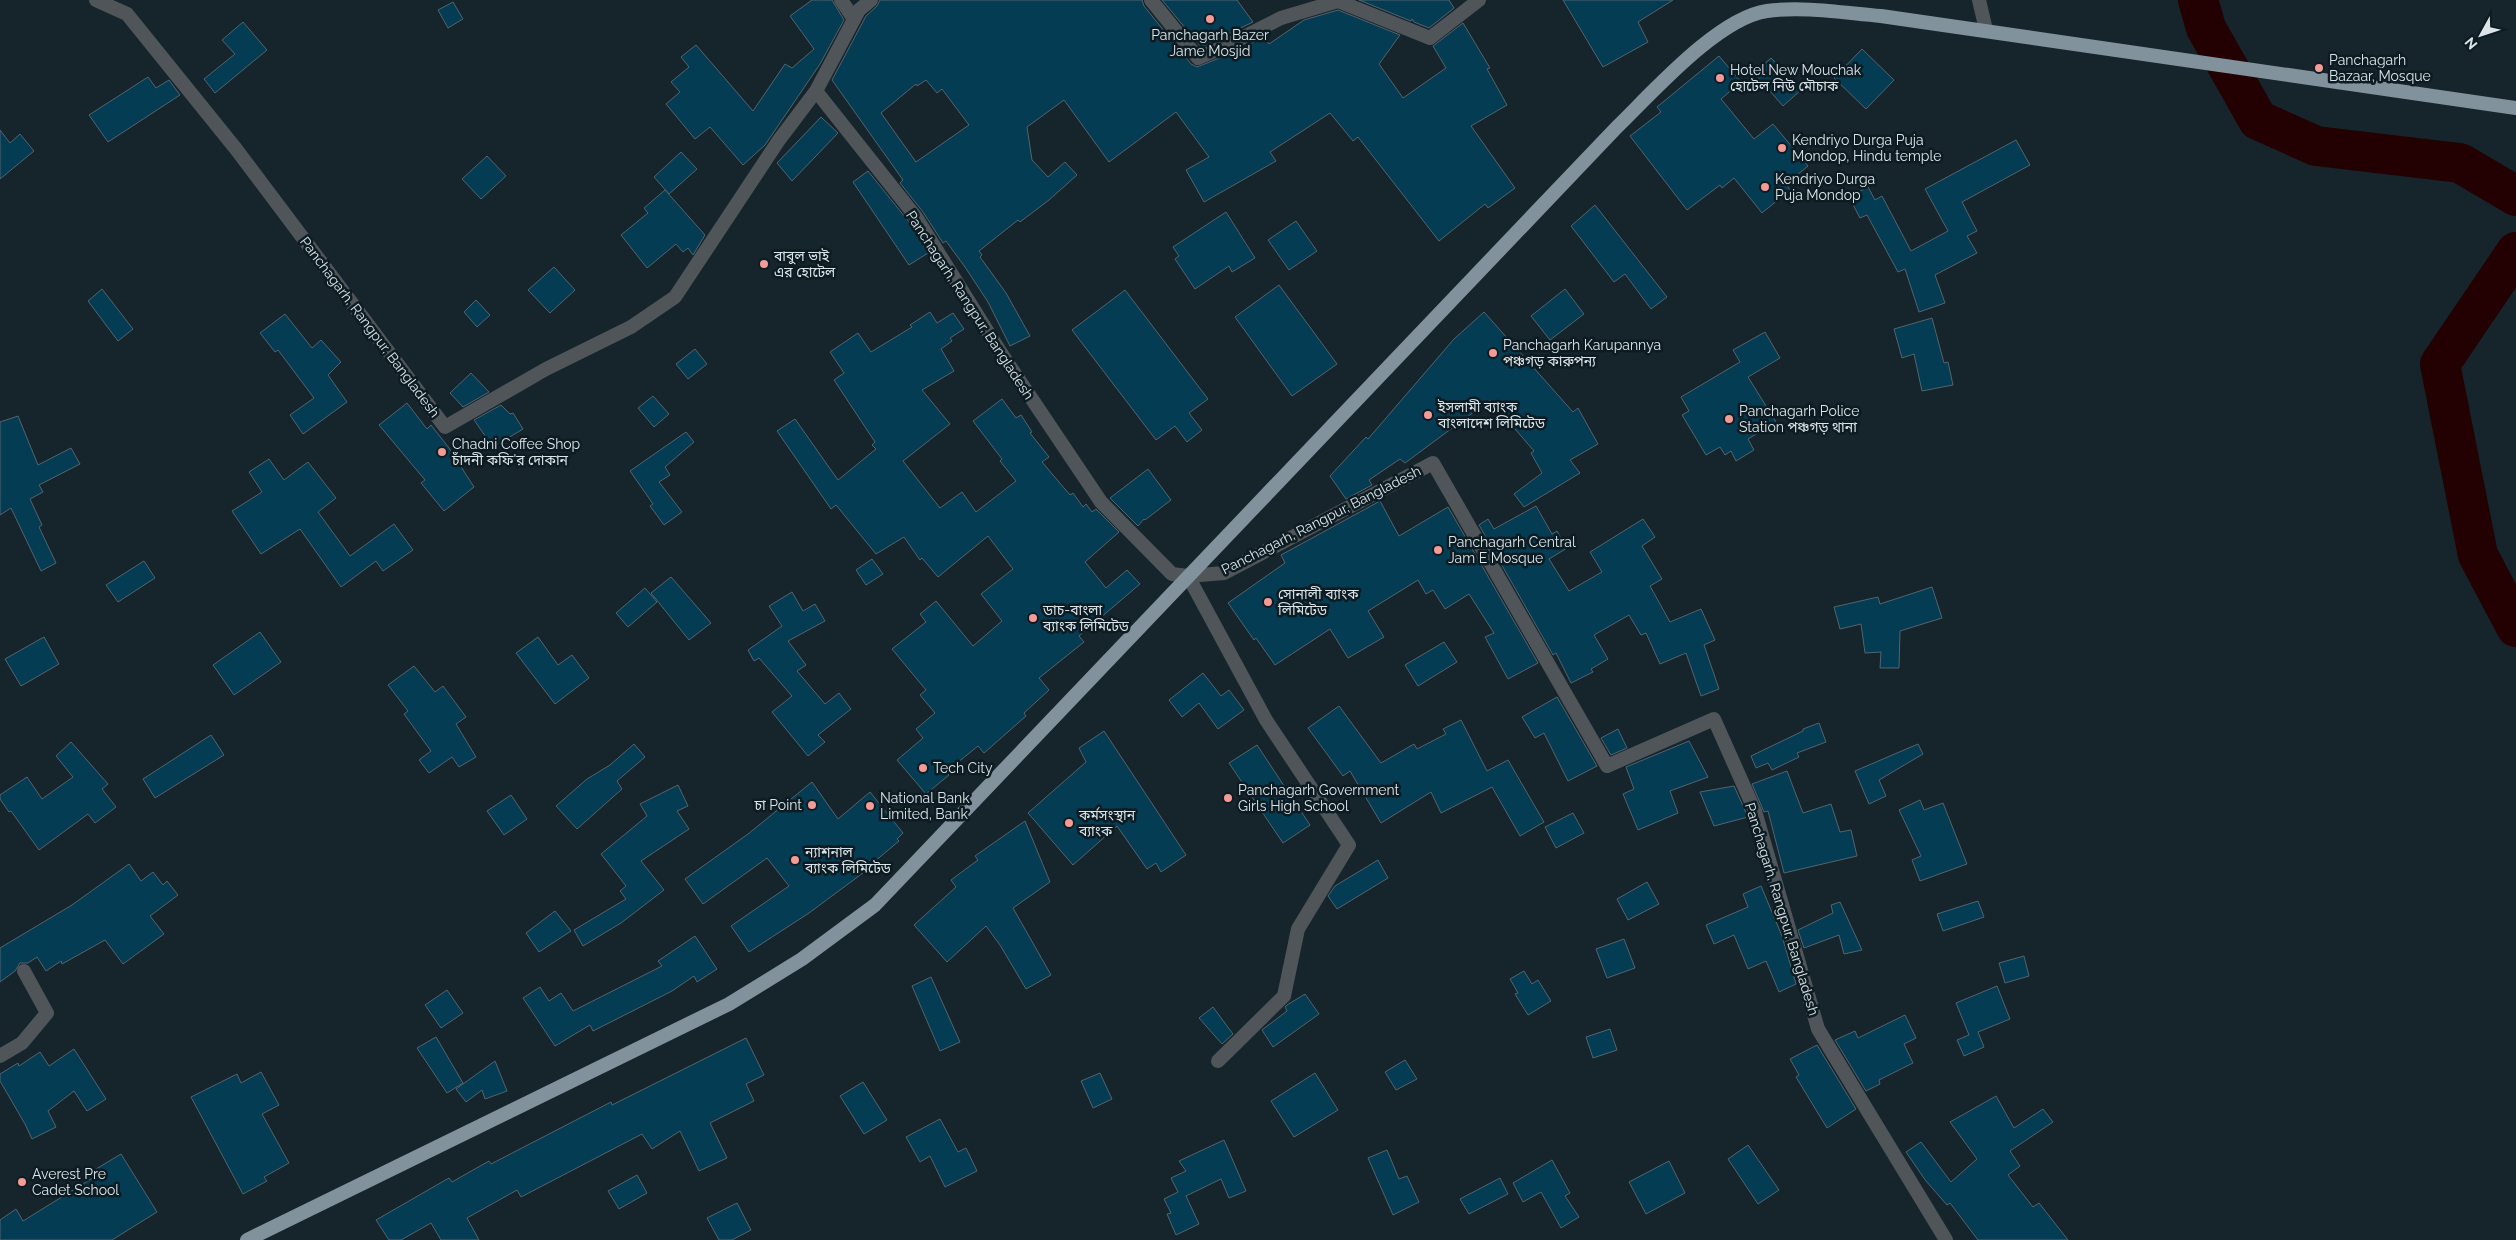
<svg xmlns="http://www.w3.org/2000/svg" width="2516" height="1240" font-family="Raleway,'Noto Sans Bengali',sans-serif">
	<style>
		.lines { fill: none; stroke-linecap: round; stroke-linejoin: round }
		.river { stroke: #230002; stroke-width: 40 }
		.building { fill: #043c53; stroke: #54646d; fill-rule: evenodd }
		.minor { stroke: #4f5559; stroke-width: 14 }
		.tertiary { stroke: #4f5559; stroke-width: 14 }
		.trunk { stroke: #82929c; stroke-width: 14 }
		.poi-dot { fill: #f59b97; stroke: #0d1b22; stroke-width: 2 }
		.labels { text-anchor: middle; stroke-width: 5; stroke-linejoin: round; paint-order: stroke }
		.poi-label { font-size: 14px; fill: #dbe4e9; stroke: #0d1b22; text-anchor: start }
		.street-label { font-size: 14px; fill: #dbe4e9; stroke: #0d1b22 }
	</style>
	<rect width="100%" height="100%" fill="#16242c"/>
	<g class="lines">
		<!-- river -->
		<g class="river">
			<path d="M2198,0L2206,28L2258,120L2316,146L2460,163L2516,196"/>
			<path d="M2516,252L2440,364L2478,555L2516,627"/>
		</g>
	</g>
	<!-- building -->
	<g class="building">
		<path d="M812,0H832L844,20L820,64L765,145L743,165L710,127L695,139L666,104L680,92L671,82L689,67L681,57L696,45L753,111L785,64L792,68L814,49L790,16Z"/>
		<path d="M880,0H1142L1144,6L1191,64L1197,67L1232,53L1264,37L1269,44L1304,20L1338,10L1400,35L1379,64L1403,98L1446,68L1433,46L1463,23L1490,68L1487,69L1507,105L1471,126L1515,188L1488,208L1485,204L1439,241L1358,137L1353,141L1330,113L1270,152L1276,161L1204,202L1186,170L1209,157L1176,112L1109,162L1064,100L1027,127L1032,160L1048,177L1065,162L1077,175L1049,200L1020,222L1018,220L979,251L982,255L980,257L1006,293L1030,336L1010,346L988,302L965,267L946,241L943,243L923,212L900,183L903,180L832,80L866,16L877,6ZM926,80L937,93L942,89L969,125L916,162L881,113L916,84L917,86Z"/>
		<path d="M1162,0H1237L1253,22L1201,47Z"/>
		<path d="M1359,0H1449L1454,8L1429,28L1414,22L1412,19L1411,21Z"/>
		<path d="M1563,0H1673L1638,22L1648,42L1603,67Z"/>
		<path d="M453,2L463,19L448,28L438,10Z"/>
		<path d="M243,22L267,50L215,93L204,79L235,54L222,40Z"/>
		<path d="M1862,49L1894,80L1866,109L1834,78Z"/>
		<path d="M1719,56L1741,82L1721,99L1754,139L1773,124L1808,166L1786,184L1790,190L1762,213L1734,178L1722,188L1720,185L1687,210L1630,136L1661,112L1657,107Z"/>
		<path d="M1771,58L1802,89L1783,106L1754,73Z"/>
		<path d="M148,77L156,88L169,80L180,95L108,142L89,115Z"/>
		<path d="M821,117L838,133L792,181L777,163Z"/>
		<path d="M0,130L10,143L20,134L34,151L0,179Z"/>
		<path d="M2016,140L2030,165L1962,202L1977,231L1967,236L1977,253L1935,275L1945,303L1919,312L1905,269L1898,272L1867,215L1860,218L1849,197L1868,187L1875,200L1882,196L1911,251L1948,231L1925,189Z"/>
		<path d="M681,152L697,169L669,194L654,177Z"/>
		<path d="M487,156L506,176L481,199L462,179Z"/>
		<path d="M868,171L909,222L928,253L909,265L853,182Z"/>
		<path d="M665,190L705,235L693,255L688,248L683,252L676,244L647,268L621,235L648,213L644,208Z"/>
		<path d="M1595,205L1667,297L1651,309L1625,274L1614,282L1571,226Z"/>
		<path d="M1226,212L1255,258L1232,272L1229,266L1195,289L1175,259L1179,256L1173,247Z"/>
		<path d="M1296,221L1317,251L1289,270L1268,240Z"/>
		<path d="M554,267L575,290L550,313L528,290Z"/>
		<path d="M1279,285L1337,364L1292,396L1235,317Z"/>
		<path d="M102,289L133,329L118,341L88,301Z"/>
		<path d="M1565,289L1584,314L1550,340L1531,316Z"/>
		<path d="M1125,290L1208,399L1189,413L1202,430L1187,442L1175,426L1156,440L1072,330Z"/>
		<path d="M476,300L490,315L477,327L464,312Z"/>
		<path d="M930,312L937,323L953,313L964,329L950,338L952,341L941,349L954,371L922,390L950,424L903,461L940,508L962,492L976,512L1016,481L1000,461L1002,459L973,421L1002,399L1016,418L1021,415L1032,432L1030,433L1049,457L1042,462L1070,495L1073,493L1083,507L1086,504L1092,512L1096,509L1119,532L1085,562L1106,588L1127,570L1140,584L1079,636L1084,642L1039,678L1049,690L1024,713L1026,716L984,753L978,746L946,772L949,775L926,794L897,760L923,738L916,729L935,713L920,695L926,690L892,649L926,622L920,614L936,601L973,646L1002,621L981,594L1013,569L988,536L938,577L922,558L920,560L904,537L876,554L836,505L831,509L777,431L795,419L838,480L876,449L872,445L875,442L834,380L844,373L830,352L858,333L871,352L912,327L910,325Z"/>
		<path d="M1484,312L1573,412L1578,408L1598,444L1570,460L1580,473L1524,507L1514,494L1542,473L1531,453L1534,451L1490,400L1405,463L1400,459L1369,480L1372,485L1346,499L1330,476L1366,437L1368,439L1454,339Z"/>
		<path d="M285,314L312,348L321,340L341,362L328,375L347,402L303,434L290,415L314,398L278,350L275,352L260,333Z"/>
		<path d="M1932,318L1944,363L1948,362L1953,385L1922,391L1914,354L1902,358L1894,329Z"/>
		<path d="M1765,332L1780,358L1748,377L1776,422L1748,439L1754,450L1736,461L1731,451L1725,455L1720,447L1706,455L1682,415L1689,411L1681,397L1740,362L1733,350Z"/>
		<path d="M695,349L707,364L688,379L676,364Z"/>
		<path d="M471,373L489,392L463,407L450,393Z"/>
		<path d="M653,396L669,414L654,427L638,408Z"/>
		<path d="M407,403L427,429L431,425L449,448L474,487L444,511L421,483L425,480L379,425Z"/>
		<path d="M501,405L510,414L513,413L523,429L493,447L474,420Z"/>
		<path d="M18,416L38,465L71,448L80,464L39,485L43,492L30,499L42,525L39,527L56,563L41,571L11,508L0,515V422Z"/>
		<path d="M686,432L694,442L665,467L670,475L659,482L682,512L664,525L650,506L653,504L630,471Z"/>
		<path d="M269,459L284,480L308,462L336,498L318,512L350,556L394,524L413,550L383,571L376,561L341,587L300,529L261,554L232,511L262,492L249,472Z"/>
		<path d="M1148,469L1171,500L1145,520L1144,519L1138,526L1110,498Z"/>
		<path d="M1380,501L1399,536L1448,507L1538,663L1508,679L1485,637L1494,633L1469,594L1445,609L1433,590L1426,594L1418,580L1368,611L1384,637L1348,658L1330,629L1275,665L1256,638L1254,640L1228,603L1285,563L1281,555Z"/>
		<path d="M1536,506L1552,534L1557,531L1567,548L1549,559L1569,591L1602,572L1590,552L1643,519L1655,537L1642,546L1662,579L1650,586L1670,622L1701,609L1715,640L1704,645L1719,689L1701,696L1686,653L1660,664L1646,633L1641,635L1629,615L1594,635L1608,659L1591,669L1593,672L1571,683L1556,653L1553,655L1479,525L1488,519L1494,529Z"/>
		<path d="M872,559L883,574L866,585L856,570Z"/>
		<path d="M144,561L155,578L118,602L106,585Z"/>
		<path d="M671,577L711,623L689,640L651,593Z"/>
		<path d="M1932,587L1942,618L1900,631L1899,668H1880L1881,652L1865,653L1861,624L1840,629L1834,607L1878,597L1880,604Z"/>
		<path d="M645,588L657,602L628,627L616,613Z"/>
		<path d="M792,592L803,611L815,604L825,621L788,641L806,665L797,671L825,704L839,693L851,709L818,735L825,742L808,756L772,712L792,696L759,658L754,661L748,650L782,626L769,606Z"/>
		<path d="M260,632L281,662L234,695L213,665Z"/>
		<path d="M44,637L59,664L21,686L5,659Z"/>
		<path d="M538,637L558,665L572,655L589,678L555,704L516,653Z"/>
		<path d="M1444,642L1457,662L1418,686L1405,665Z"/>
		<path d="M414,666L435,692L443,686L466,717L456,724L476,757L459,767L452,757L429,773L419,760L431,751L404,714L408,711L388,685Z"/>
		<path d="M1203,673L1221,696L1229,690L1244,710L1218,729L1199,703L1182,717L1169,700Z"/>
		<path d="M1557,697L1597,766L1568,781L1544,733L1535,738L1522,717Z"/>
		<path d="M1339,706L1381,763L1414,744L1417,749L1446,734L1443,729L1461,720L1487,771L1508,760L1544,822L1520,836L1492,787L1441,813L1431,792L1381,823L1350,771L1343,776L1308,728Z"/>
		<path d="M1819,723L1826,742L1797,753L1799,757L1772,770L1768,763L1756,768L1751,756L1803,731V729Z"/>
		<path d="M1618,729L1627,748L1611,755L1601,738Z"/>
		<path d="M1104,731L1186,855L1161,872L1156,863L1147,869L1117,826L1073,865L1028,813L1086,762L1079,748Z"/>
		<path d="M211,735L224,755L155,798L143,779Z"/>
		<path d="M1689,741L1708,777L1670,791L1678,813L1638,830L1623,794L1634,789L1626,767Z"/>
		<path d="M71,742L108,784L102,789L116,807L95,823L88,814L39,850L11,811L9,812L0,799V795L27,777L42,799L73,777L56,756Z"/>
		<path d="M634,744L645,757L617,781L622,789L577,829L556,806L587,779L610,765Z"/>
		<path d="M1918,744L1923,754L1879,780L1886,796L1869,804L1855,771Z"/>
		<path d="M1257,745L1310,825L1283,843L1229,763Z"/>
		<path d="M1787,771L1803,813L1831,804L1840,832L1851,830L1857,856L1784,873L1768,811L1764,812L1752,784Z"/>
		<path d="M812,782L838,819L870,792L903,833L897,839L899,841L874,862L875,864L809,913L749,952L731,926L789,886L767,858L703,904L685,879L748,834Z"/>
		<path d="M678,785L688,806L677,811L689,829L641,861L664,890L621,923L583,946L574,930L626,899L620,891L626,886L601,854L647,816L640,804Z"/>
		<path d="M1734,786L1748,817L1714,826L1700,792Z"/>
		<path d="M511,795L527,819L504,835L487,811Z"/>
		<path d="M1920,800L1924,810L1943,803L1967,864L1920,881L1912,860L1921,856L1899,810Z"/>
		<path d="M1573,813L1584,833L1556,848L1545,827Z"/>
		<path d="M1025,821L1050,882L1013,908L1051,975L1026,989L1000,945L986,926L947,962L914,925L956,887L951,880L978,860L975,856Z"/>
		<path d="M1378,860L1388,878L1337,909L1328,896L1335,886Z"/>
		<path d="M129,864L141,881L153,872L163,885L167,881L178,895L150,916L164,934L123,964L105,940L62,964L61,961L46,971L37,957L28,963H20L15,971L0,982V948L72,905Z"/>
		<path d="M1647,882L1659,904L1628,920L1617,899Z"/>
		<path d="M1761,886L1782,936L1796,984L1779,992L1766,961L1748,969L1734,935L1714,944L1706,925L1748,907L1743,894Z"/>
		<path d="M1978,901L1984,917L1943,931L1937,914Z"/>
		<path d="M1840,902L1862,950L1844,954L1839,935L1804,948L1798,930L1833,913L1831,905Z"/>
		<path d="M555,911L571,931L539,952L526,933Z"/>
		<path d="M695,936L717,969L697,982L694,976L672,991L593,1031L590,1025L555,1046L523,998L540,987L549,1001L561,993L573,1011L662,966L658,961Z"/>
		<path d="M1624,939L1635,968L1607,978L1596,949Z"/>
		<path d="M2024,956L2029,976L2005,983L1999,963Z"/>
		<path d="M1524,971L1532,984L1538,980L1551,1001L1528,1015L1515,994L1518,993L1510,979Z"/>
		<path d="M931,977L960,1042L940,1051L912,986Z"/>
		<path d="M1997,986L2010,1019L1978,1032L1984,1047L1964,1056L1957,1040L1969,1035L1956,1003Z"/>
		<path d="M447,990L463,1013L441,1028L425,1005Z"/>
		<path d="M1305,994L1319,1014L1273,1047L1262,1030L1287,1011L1285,1007L1287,1005Z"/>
		<path d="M1213,1007L1233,1034L1222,1044L1199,1018Z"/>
		<path d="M1905,1015L1916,1038L1904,1044L1913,1063L1879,1080L1880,1084L1866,1091L1835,1040L1855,1031L1858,1038Z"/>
		<path d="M1610,1029L1617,1050L1593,1058L1586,1037Z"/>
		<path d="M436,1037L463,1083L447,1093L417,1048Z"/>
		<path d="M746,1038L764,1075L746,1084L754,1101L710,1123L727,1158L699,1171L680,1131L652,1149L642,1134L521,1197L517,1190L467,1218L479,1240H441L431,1223L401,1240H389L376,1220L449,1178L452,1182L489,1161L491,1164L611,1102L612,1105Z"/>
		<path d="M1817,1045L1856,1109L1827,1128L1796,1077L1799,1075L1790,1059Z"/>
		<path d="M74,1049L106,1099L87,1111L74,1091L48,1111L56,1127L32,1139L25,1124L0,1081V1074L18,1063L19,1066L40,1052L49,1066Z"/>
		<path d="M1405,1060L1417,1079L1396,1090L1385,1072Z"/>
		<path d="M495,1061L507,1091L485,1099L482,1090L466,1102L456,1089Z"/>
		<path d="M261,1072L279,1105L262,1114L289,1163L264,1177L267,1181L243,1194L191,1097L237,1074L241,1083Z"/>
		<path d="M1100,1073L1112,1099L1093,1108L1081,1081Z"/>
		<path d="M1315,1073L1338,1110L1294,1137L1271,1101Z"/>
		<path d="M863,1082L887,1120L864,1134L840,1096Z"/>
		<path d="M1996,1096L2014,1128L2043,1109L2053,1122L2010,1151L2020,1166L2008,1175L2033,1207L2039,1203L2068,1240H1978L1950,1203L1947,1205L1926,1181L1906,1152L1921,1142L1951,1182L1977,1159L1950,1122Z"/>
		<path d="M940,1119L958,1152L966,1148L977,1171L945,1187L930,1156L920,1162L906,1137Z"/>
		<path d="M1224,1140L1246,1191L1229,1198L1221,1179L1186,1196L1199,1224L1176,1235L1167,1214L1171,1213L1164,1199L1178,1192L1171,1178L1186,1171L1179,1161Z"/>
		<path d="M1748,1145L1779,1190L1758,1204L1728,1159Z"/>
		<path d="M1387,1150L1399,1179L1407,1176L1419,1202L1393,1215L1368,1158Z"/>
		<path d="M121,1154L157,1212L112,1240H0V1220L16,1209L23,1221L94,1177L91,1172Z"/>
		<path d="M1552,1160L1570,1193L1565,1196L1579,1217L1561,1228L1541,1192L1523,1202L1513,1183Z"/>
		<path d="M1669,1161L1685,1193L1646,1214L1629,1182Z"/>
		<path d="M637,1175L647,1193L619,1209L608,1191Z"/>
		<path d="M1500,1178L1508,1194L1469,1214L1460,1199Z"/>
		<path d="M737,1203L751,1230L732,1240H719L707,1218Z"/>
	</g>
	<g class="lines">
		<!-- minor -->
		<g class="minor">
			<path d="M96,0L127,14L236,149L445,427L546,369L631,327L675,297L779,140L816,91"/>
			<path d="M841,0L854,19"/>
			<path d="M871,0L859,10L816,91L916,217L1001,353L1101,502L1172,574L1188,576L1224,573L1433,463L1607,766L1714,719L1755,811L1818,1029L1946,1240"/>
			<path d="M1151,0L1198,58L1228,45L1281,18L1338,1L1430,38L1479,0"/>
			<path d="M1188,576L1266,720L1349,845L1298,929L1284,996L1218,1061"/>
			<path d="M0,1056L22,1043L47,1013L24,971"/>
		</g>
		<!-- tertiary -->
		<path class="tertiary" d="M1979,0L1986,30"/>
		<!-- trunk -->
		<path class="trunk" d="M247,1240L729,1004L802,959L875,905L1617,127C1653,92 1718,18 1767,11C1803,6 1844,13 1881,16L2516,108"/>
	</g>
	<!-- markers -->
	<g class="poi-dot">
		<circle cx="1210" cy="19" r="5"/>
		<circle cx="2319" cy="68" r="5"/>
		<circle cx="1720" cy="78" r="5"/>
		<circle cx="1782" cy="148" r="5"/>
		<circle cx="1765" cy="187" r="5"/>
		<circle cx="764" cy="264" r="5"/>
		<circle cx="1493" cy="353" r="5"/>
		<circle cx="1428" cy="415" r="5"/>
		<circle cx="1729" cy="419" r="5"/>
		<circle cx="442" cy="452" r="5"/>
		<circle cx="1438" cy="550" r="5"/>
		<circle cx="1268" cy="602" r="5"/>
		<circle cx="1033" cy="618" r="5"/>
		<circle cx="923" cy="768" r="5"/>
		<circle cx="1228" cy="798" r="5"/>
		<circle cx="812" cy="805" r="5"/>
		<circle cx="870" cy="806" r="5"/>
		<circle cx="1069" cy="823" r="5"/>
		<circle cx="795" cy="860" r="5"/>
		<circle cx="22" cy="1182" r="5"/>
	</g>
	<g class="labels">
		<!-- poi labels -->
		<g class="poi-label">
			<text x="1210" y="40" text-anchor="middle">Panchagarh Bazer<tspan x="1210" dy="16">Jame Mosjid</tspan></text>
			<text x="2329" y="65">Panchagarh<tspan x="2329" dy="16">Bazaar, Mosque</tspan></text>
			<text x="1730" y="75">Hotel New Mouchak<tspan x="1730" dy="16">হোটেল নিউ মৌচাক</tspan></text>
			<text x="1792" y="145">Kendriyo Durga Puja<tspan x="1792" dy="16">Mondop, Hindu temple</tspan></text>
			<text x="1775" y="184">Kendriyo Durga<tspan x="1775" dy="16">Puja Mondop</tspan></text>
			<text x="774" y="261">বাবুল ভাই<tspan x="774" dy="16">এর হোটেল</tspan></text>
			<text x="1503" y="350">Panchagarh Karupannya<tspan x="1503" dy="16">পঞ্চগড় কারুপন্য</tspan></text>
			<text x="1438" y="412">ইসলামী ব্যাংক<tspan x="1438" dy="16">বাংলাদেশ লিমিটেড</tspan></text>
			<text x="1739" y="416">Panchagarh Police<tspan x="1739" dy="16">Station পঞ্চগড় থানা</tspan></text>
			<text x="452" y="449">Chadni Coffee Shop<tspan x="452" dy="16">চাঁদনী কফি'র দোকান</tspan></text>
			<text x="1448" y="547">Panchagarh Central<tspan x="1448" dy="16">Jam E Mosque</tspan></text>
			<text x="1278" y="599">সোনালী ব্যাংক<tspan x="1278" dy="16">লিমিটেড</tspan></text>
			<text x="1043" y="615">ডাচ-বাংলা<tspan x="1043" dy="16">ব্যাংক লিমিটেড</tspan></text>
			<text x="933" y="773">Tech City</text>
			<text x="1238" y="795">Panchagarh Government<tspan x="1238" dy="16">Girls High School</tspan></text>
			<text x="880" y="803">National Bank<tspan x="880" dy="16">Limited, Bank</tspan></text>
			<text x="802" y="810" text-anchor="end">চা Point</text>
			<text x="1079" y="820">কর্মসংস্থান<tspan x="1079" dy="16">ব্যাংক</tspan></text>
			<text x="805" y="857">ন্যাশনাল<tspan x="805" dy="16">ব্যাংক লিমিটেড</tspan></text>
			<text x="32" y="1179">Averest Pre<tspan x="32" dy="16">Cadet School</tspan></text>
		</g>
		<!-- street labels -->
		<g class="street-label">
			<text transform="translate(970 305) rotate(57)" y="5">Panchagarh, Rangpur, Bangladesh</text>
			<text transform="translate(370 327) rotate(53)" y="5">Panchagarh, Rangpur, Bangladesh</text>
			<text transform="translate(1321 520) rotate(-27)" y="5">Panchagarh, Rangpur, Bangladesh</text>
			<text transform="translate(1782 909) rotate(73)" y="5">Panchagarh, Rangpur, Bangladesh</text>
		</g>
	</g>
	<!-- north arrow -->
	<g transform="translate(2481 35) rotate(230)" stroke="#0d1b22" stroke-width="4" paint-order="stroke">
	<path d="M0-4L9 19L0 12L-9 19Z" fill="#dbe4e9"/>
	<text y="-8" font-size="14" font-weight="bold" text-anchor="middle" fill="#dbe4e9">N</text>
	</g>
</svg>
